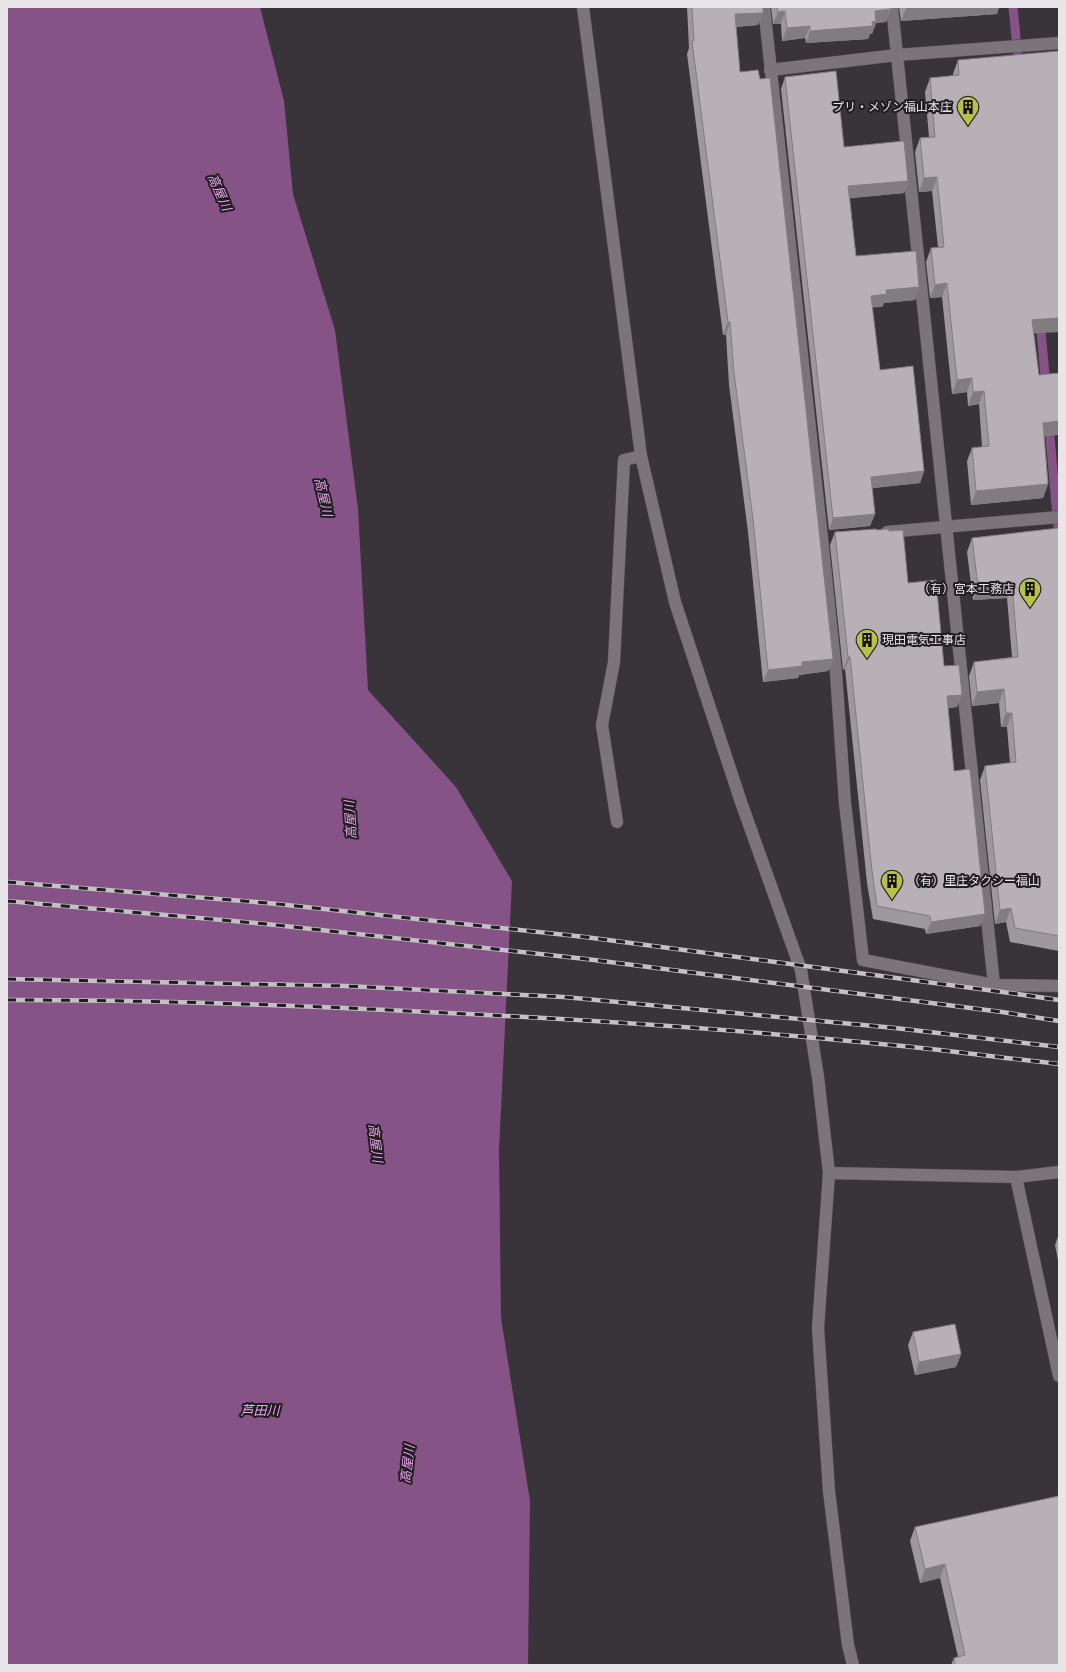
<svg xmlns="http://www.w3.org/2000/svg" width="1066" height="1672" font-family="'Fira Sans Condensed','Noto Sans JP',sans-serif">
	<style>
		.water { fill: #865387 }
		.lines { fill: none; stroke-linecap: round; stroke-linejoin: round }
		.stream { stroke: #865387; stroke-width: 9 }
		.service-casing { stroke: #545154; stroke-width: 13 }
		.minor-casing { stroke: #545154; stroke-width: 13 }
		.tertiary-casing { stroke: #545154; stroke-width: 13 }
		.service { stroke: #7b757b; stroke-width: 12 }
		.minor { stroke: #7b757b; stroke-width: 12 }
		.tertiary { stroke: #7b757b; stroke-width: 12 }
		.rail-casing { stroke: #c4c1c4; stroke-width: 4.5 }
		.rail { stroke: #1f1d1f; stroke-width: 3; stroke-dasharray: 9; stroke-linecap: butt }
		.wall { fill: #9d989d }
		.shaded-wall { fill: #807c80 }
		.building { fill: #b7b1b7; stroke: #807c80 }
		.labels { text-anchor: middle; stroke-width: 4; stroke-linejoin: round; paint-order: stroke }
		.poi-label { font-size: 12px; fill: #e9e6e9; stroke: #1f1d1f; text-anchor: end }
		.water-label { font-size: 13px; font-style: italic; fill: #eea4ef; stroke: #1f1d1f }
	</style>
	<rect width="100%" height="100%" fill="#393439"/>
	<!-- water -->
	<path class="water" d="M7,7H260L284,101L293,194L335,330L358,509L368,690L456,787L512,881L499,1150L501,1318L530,1501L528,1665H7Z"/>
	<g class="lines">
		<!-- stream -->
		<g class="stream">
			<path d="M1013,7L1019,67"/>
			<path d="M1040,321L1046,386"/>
			<path d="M1049,425L1059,539"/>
		</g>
		<!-- service casing -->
		<g class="service-casing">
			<path id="service" d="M617,822L602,725L614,662L624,460L641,456"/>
		</g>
		<!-- minor casing -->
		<g class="minor-casing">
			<g id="minor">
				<path d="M764,7L822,538L836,673L845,803L863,960L994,985"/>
				<path d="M892,7L994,985L1059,986"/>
				<path d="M770,70L897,55L1059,43"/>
				<path d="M887,532L1059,517"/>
				<path d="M1016,1177L1059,1376"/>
			</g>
		</g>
		<!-- tertiary casing -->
		<g class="tertiary-casing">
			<g id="tertiary">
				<path d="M583,7L641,456L675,602L741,802L801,970L818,1077L829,1173L818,1328L829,1491L848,1645L853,1665"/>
				<path d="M829,1173L1016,1177L1059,1172"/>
			</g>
		</g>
		<!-- service -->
		<use href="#service" class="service"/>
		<!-- minor -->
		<use href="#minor" class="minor"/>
		<!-- tertiary -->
		<use href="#tertiary" class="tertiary"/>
		<!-- rail casing -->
		<g class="rail-casing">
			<g id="rail">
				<path d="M7,882L268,903L585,937L1010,993L1059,1000"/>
				<path d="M7,901L266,924L586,959L1002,1012L1059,1021"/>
				<path d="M7,979L346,986L564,997L895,1028L1059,1047"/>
				<path d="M7,1000C154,1000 300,1005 447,1013C595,1020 743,1030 891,1045C947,1050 1003,1058 1059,1064"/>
			</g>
		</g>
		<!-- rail -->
		<use href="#rail" class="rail"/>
	</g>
	<!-- wall -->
	<g class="wall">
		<path d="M687,7H763V13L758,25L736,27L740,72L833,659L828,671L799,675L798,678L763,682L748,532L729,385L726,335H723L687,54L689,48Z"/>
		<path d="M771,7H891V9L886,22L876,23L872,34H870L868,39L806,43L805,38L782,41L781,24H773Z"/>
		<path d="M899,7H999L997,14L901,21Z"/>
		<path d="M958,60L1034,334L1044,436L1048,484L1043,498L971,505L967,461L972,448L982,447L979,404L968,406L967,392L952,394L942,297L930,298L926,262L931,248L938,247L932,191L919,192L915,152L920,138L929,137L925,92L930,78L953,76V74Z"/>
		<path d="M785,77L844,147L908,181L904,193L850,198L856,256L919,287L915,300L884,303L882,307H872L880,370L924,471L920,483L872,488L875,514L870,526L829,530L781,89Z"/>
		<path d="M1059,528V951L1010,942L1006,922L995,924L980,780L985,766L1010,763L1007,727H1001L999,703L972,706L969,676L974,662L1012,657L1007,598L973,600L967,552L972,538Z"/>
		<path d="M877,530L889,531L908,583L944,666L957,707L948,708L954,771L985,914L980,926L926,934L925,929L873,919L867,883L845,669L843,670L830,545L835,532Z"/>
		<path d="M1059,1234V1265L1055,1245Z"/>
		<path d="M913,1332L961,1354L956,1367L915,1375L908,1345Z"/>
		<path d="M915,1527L1059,1665H951L954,1658L958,1657L940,1578L920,1583L910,1541Z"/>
	</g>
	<!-- shaded-wall -->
	<g class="shaded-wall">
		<path d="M924,7H999L997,14L901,21L906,8Z"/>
		<path d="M891,9L886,22L876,23L872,34H870L868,39L806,43L810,31L875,11Z"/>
		<path d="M785,11L781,24H773L778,12Z"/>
		<path d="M763,13L758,25L731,27L735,14Z"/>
		<path d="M810,26L805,38L782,41L787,28Z"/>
		<path d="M937,177L932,191L919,192L924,178Z"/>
		<path d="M908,181L904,193L844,199L848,186Z"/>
		<path d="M947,283L942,297L930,298L935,285Z"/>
		<path d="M919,287L915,300L884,303L882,307L866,308L871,296L886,290Z"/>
		<path d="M1059,318V332L1027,334L1032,320Z"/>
		<path d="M728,322H730L726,335H723Z"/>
		<path d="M972,378L967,392L952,394L957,380Z"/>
		<path d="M984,391L979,404L968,406L973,392Z"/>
		<path d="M1059,421V435L1038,437L1043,423Z"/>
		<path d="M924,471L920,483L866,489L871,477Z"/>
		<path d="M1048,484L1043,498L971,505L976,491Z"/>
		<path d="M875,514L870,526L829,530L833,518Z"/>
		<path d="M1012,584L1007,598L973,600L978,586Z"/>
		<path d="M848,657H850L845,669L843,670Z"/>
		<path d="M833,659L828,671L799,675L798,678L763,682L768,670L802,662Z"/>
		<path d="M1004,689L999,703L972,706L977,692Z"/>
		<path d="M962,695L957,707L942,709L947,696Z"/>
		<path d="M1006,713H1012L1007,727H1001Z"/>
		<path d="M1011,908L1006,922L995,924L1000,910Z"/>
		<path d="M985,914L980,926L926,934L931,922Z"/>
		<path d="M961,1354L956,1367L915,1375L919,1362Z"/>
		<path d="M945,1564L940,1578L920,1583L925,1569Z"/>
	</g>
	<!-- building -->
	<g class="building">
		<path d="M692,7H763V13L735,14L740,72L758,70L760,79L770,78L833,659L802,662V666L768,670L753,519L734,373L730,322H728L692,41H694Z"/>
		<path d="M777,7H891V9L875,11L876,21L872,22L873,26L810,31V26L787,28L785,11L778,12Z"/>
		<path d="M905,7H924L906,8Z"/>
		<path d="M1059,51V318L1032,320L1039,375L1059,373V421L1043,423L1048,484L976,491L972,448L989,446L984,391L973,392L972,378L957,380L947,283L935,285L931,248L944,247L937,177L924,178L920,138L935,137L930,78L959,75L958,60Z"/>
		<path d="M836,71L844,147L904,141L908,181L848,186L856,256L916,251L919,287L886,290L887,294L871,296L880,370L913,366L924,471L871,477L875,514L833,518L785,77Z"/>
		<path d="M1059,528V936L1015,928L1011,908L1000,910L985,766L1016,762L1012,713H1006L1004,689L977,692L974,662L1018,657L1012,584L978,586L972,538Z"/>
		<path d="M876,529L877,530L889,529V531L903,530L908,583L936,580L944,666L959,665L962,695L947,696L954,771L970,769L985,914L931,922L930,916L877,906L872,871L850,657H848L835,532Z"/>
		<path d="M955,1324L961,1354L919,1362L913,1332Z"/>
		<path d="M1059,1496V1665H955L954,1658L965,1655L945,1564L925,1569L915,1527Z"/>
	</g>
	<!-- icons -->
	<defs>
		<g id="building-pin" transform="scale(1.15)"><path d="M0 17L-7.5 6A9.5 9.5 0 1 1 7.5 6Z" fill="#b7c148" stroke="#1f1d1f"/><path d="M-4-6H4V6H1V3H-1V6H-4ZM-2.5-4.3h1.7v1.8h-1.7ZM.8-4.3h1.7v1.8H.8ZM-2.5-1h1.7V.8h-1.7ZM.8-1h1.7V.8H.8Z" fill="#111"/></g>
	</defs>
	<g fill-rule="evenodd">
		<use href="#building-pin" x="968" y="107"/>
		<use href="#building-pin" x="1030" y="589"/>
		<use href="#building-pin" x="867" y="640"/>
		<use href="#building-pin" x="892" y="881"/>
	</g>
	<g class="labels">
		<!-- poi labels -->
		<g class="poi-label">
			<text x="952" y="111">プリ・メゾン福山本庄</text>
			<text x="1014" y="593">（有）宮本工務店</text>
			<text x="882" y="644" text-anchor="start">現田電気工事店</text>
			<text x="908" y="885" text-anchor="start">（有）里庄タクシー福山</text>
		</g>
		<!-- water labels -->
		<g class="water-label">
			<text transform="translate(220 192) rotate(66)" y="5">高屋川</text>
			<text transform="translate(324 497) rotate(77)" y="5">高屋川</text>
			<text transform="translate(350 820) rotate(-94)" y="5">高屋川</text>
			<text transform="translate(376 1143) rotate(83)" y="5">高屋川</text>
			<text x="260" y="1415">芦田川</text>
			<text transform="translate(407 1464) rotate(-83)" y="5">高屋川</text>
		</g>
	</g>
	<!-- border -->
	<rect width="1066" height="1672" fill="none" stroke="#e9e6e9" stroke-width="16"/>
</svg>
